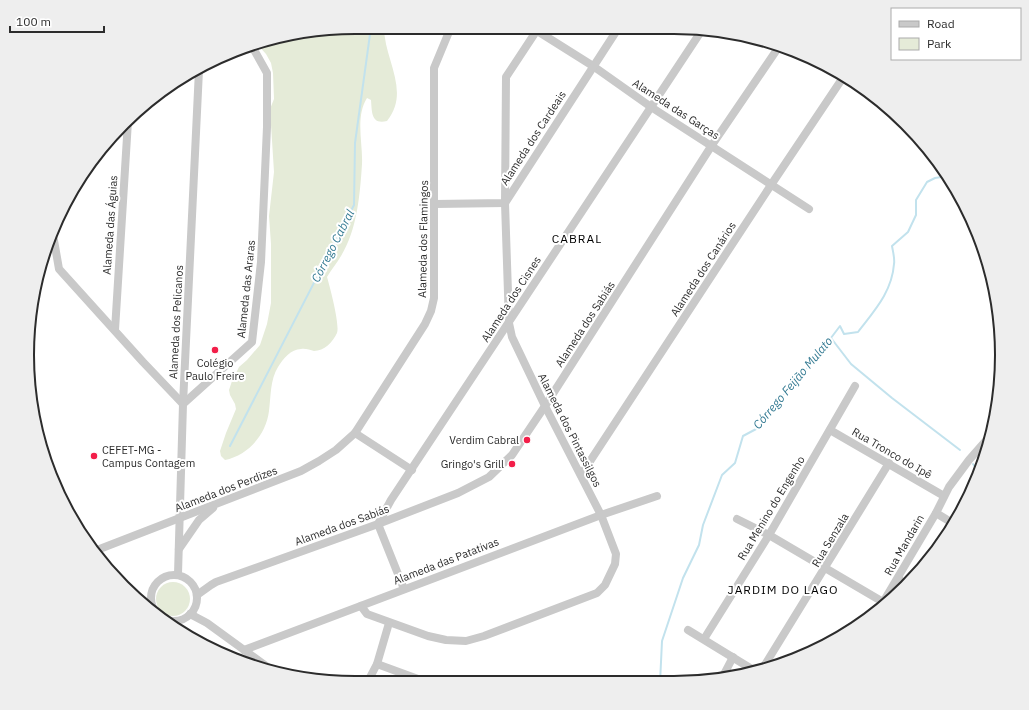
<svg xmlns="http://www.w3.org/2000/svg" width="1029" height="710" font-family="'IBM Plex Sans',sans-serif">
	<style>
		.green { fill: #e5ebd8 }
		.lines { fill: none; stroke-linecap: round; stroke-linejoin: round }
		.stream { stroke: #c2e2ed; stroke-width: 2 }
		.minor { stroke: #c9c9c9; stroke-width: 8 }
		.poi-dot { fill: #f31e49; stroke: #fff; stroke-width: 1.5 }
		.labels { text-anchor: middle; stroke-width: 4; stroke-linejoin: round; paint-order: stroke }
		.street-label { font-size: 11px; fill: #2c2c2c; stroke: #fff }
		.poi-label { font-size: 11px; fill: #2c2c2c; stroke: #fff; text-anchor: end }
		.neighbourhood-label { font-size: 12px; letter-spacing: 1px; fill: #000; stroke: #fff }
		.water-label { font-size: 12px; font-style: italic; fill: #357b93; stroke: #fff }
		.rim { fill: none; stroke: #2c2c2c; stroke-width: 2 }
	</style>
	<rect width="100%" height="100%" fill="#fff"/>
	<!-- green -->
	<g class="green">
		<path d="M355,27H384C384,60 411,91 387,121C371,125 372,112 371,100L367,98C355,117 363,143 362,164C360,195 357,230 341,256C337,263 331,270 327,277C330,287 340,325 337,333C333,342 324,351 314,351C310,350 305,348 301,349C291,349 283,359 278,367C270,380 271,396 269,411C266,435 248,455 225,460L221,456L220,451L226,433L236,409L235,404L230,395L229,390L232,381L239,367L247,360L260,345L267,324L271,303V244L269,216L274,172L270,109L274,99L273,73L271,63L266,54L257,44L270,38Z"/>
		<circle cx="173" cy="599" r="17"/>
	</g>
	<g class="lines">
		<!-- stream -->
		<g class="stream">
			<path d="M831,338L851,364L892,398L960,450"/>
			<path d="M230,446L354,205L355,143L371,27"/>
			<path d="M973,464L979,473"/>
			<path d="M660,683L662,641L683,578L699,545L703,525L722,475L735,463L743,436L758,428L777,402L815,359L840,326L844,334L858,332C874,311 892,292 894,264C895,259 893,252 892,246L908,232L916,215V200L927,182L935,178L948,176"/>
		</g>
		<!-- minor -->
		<g class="minor">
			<path d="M531,27L593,66L651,107L809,209"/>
			<path d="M435,204L505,203L619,27"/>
			<path d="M52,229L59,269L143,362L183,404L252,342L261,262L267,127V73L253,48L251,47"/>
			<path d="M115,330L128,121"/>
			<path d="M830,430L944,496"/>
			<path d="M355,433L412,470"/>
			<path d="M581,475L771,185L844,76"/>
			<path d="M936,513L954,524"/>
			<path d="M737,519L769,535L883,602"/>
			<path d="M179,549L199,520L213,508"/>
			<path d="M97,550L301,471L319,461L336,450L355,433L425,324L431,311L434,298V68L451,27"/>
			<path d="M178,574L183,404L199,70"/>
			<circle cx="174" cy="598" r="23"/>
			<path d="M899,577L902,590"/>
			<path d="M404,589L378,524L391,500L702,30"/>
			<path d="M197,595L211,585L216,582L378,524L458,493L489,477L512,455L545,406L712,145L778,48"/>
			<path d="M882,604L936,513L949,487L969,460L991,435"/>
			<path d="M361,606L367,614L428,636L446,640L466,641L484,636L597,593L605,585L615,564L616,554L601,515L545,406L512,337L509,323L505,203L506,77L539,27"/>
			<path d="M190,614L207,623L273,671"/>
			<path d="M688,630L755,671"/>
			<path d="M704,639L769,535L855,386"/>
			<path d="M244,650L601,515L657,496"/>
			<path d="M377,664L429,683"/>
			<path d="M763,668L889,463"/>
			<path d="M291,677L298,676"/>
			<path d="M722,678L733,657"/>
			<path d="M367,683L377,664L389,623"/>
		</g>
	</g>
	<!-- markers -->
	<g class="poi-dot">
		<circle cx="215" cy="350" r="4"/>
		<circle cx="527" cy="440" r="4"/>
		<circle cx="94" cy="456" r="4"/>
		<circle cx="512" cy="464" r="4"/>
	</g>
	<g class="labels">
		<!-- street labels -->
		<g class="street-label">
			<text transform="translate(676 109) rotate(33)" y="4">Alameda das Garças</text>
			<text transform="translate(533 138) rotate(-57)" y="4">Alameda dos Cardeais</text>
			<text transform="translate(110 225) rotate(-86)" y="4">Alameda das Águias</text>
			<text transform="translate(423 239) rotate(-89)" y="4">Alameda dos Flamingos</text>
			<text transform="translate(703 269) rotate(-57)" y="4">Alameda dos Canários</text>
			<text transform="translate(246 289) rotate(-84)" y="4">Alameda das Araras</text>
			<text transform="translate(511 299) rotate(-57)" y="4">Alameda dos Cisnes</text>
			<text transform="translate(176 322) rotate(-87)" y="4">Alameda dos Pelicanos</text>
			<text transform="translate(585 324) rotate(-57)" y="4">Alameda dos Sabiás</text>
			<text transform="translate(570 430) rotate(63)" y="4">Alameda dos Pintassilgos</text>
			<text transform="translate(892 453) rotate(30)" y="4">Rua Tronco do Ipê</text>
			<text transform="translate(226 489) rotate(-21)" y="4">Alameda dos Perdizes</text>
			<text transform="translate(771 508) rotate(-59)" y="4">Rua Menino do Engenho</text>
			<text transform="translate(342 525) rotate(-20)" y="4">Alameda dos Sabiás</text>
			<text transform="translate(830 540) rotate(-59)" y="4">Rua Senzala</text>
			<text transform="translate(904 545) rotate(-60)" y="4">Rua Mandarin</text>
			<text transform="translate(446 561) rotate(-21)" y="4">Alameda das Patativas</text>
		</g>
		<!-- poi labels -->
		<g class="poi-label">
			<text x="215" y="367" text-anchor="middle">Colégio<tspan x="215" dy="13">Paulo Freire</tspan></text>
			<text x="519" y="444">Verdim Cabral</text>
			<text x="102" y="454" text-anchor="start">CEFET-MG -<tspan x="102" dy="13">Campus Contagem</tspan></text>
			<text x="504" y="468">Gringo's Grill</text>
		</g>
		<!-- neighbourhood labels -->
		<g class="neighbourhood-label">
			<text x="577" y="243">CABRAL</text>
			<text x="783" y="594">JARDIM DO LAGO</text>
		</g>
		<!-- water labels -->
		<g class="water-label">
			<text transform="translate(333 246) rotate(-63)" y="4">Córrego Cabral</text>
			<text transform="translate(793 383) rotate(-50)" y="4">Córrego Feijão Mulato</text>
		</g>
	</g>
	<!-- crop -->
	<path d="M0 0H1029V710H0ZM355 34H674A321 321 0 0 1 995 355V355A321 321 0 0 1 674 676H355A321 321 0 0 1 34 355V355A321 321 0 0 1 355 34Z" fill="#eee" fill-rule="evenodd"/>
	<path class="rim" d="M355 34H674A321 321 0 0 1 995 355V355A321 321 0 0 1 674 676H355A321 321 0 0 1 34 355V355A321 321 0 0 1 355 34Z"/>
	<!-- legend -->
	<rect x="891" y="8" width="130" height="52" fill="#ffffff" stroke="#ababab"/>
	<rect x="899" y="21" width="20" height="6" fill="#c9c9c9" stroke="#ababab"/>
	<text x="927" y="28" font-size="12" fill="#2c2c2c">Road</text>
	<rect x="899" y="38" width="20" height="12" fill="#e5ebd8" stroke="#ababab"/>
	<text x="927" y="48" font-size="12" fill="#2c2c2c">Park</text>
	<!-- scale -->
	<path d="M10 26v6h94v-6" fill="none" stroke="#2c2c2c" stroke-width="2"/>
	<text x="16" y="26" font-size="12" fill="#2c2c2c" stroke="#ffffff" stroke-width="3" paint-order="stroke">100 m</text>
</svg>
